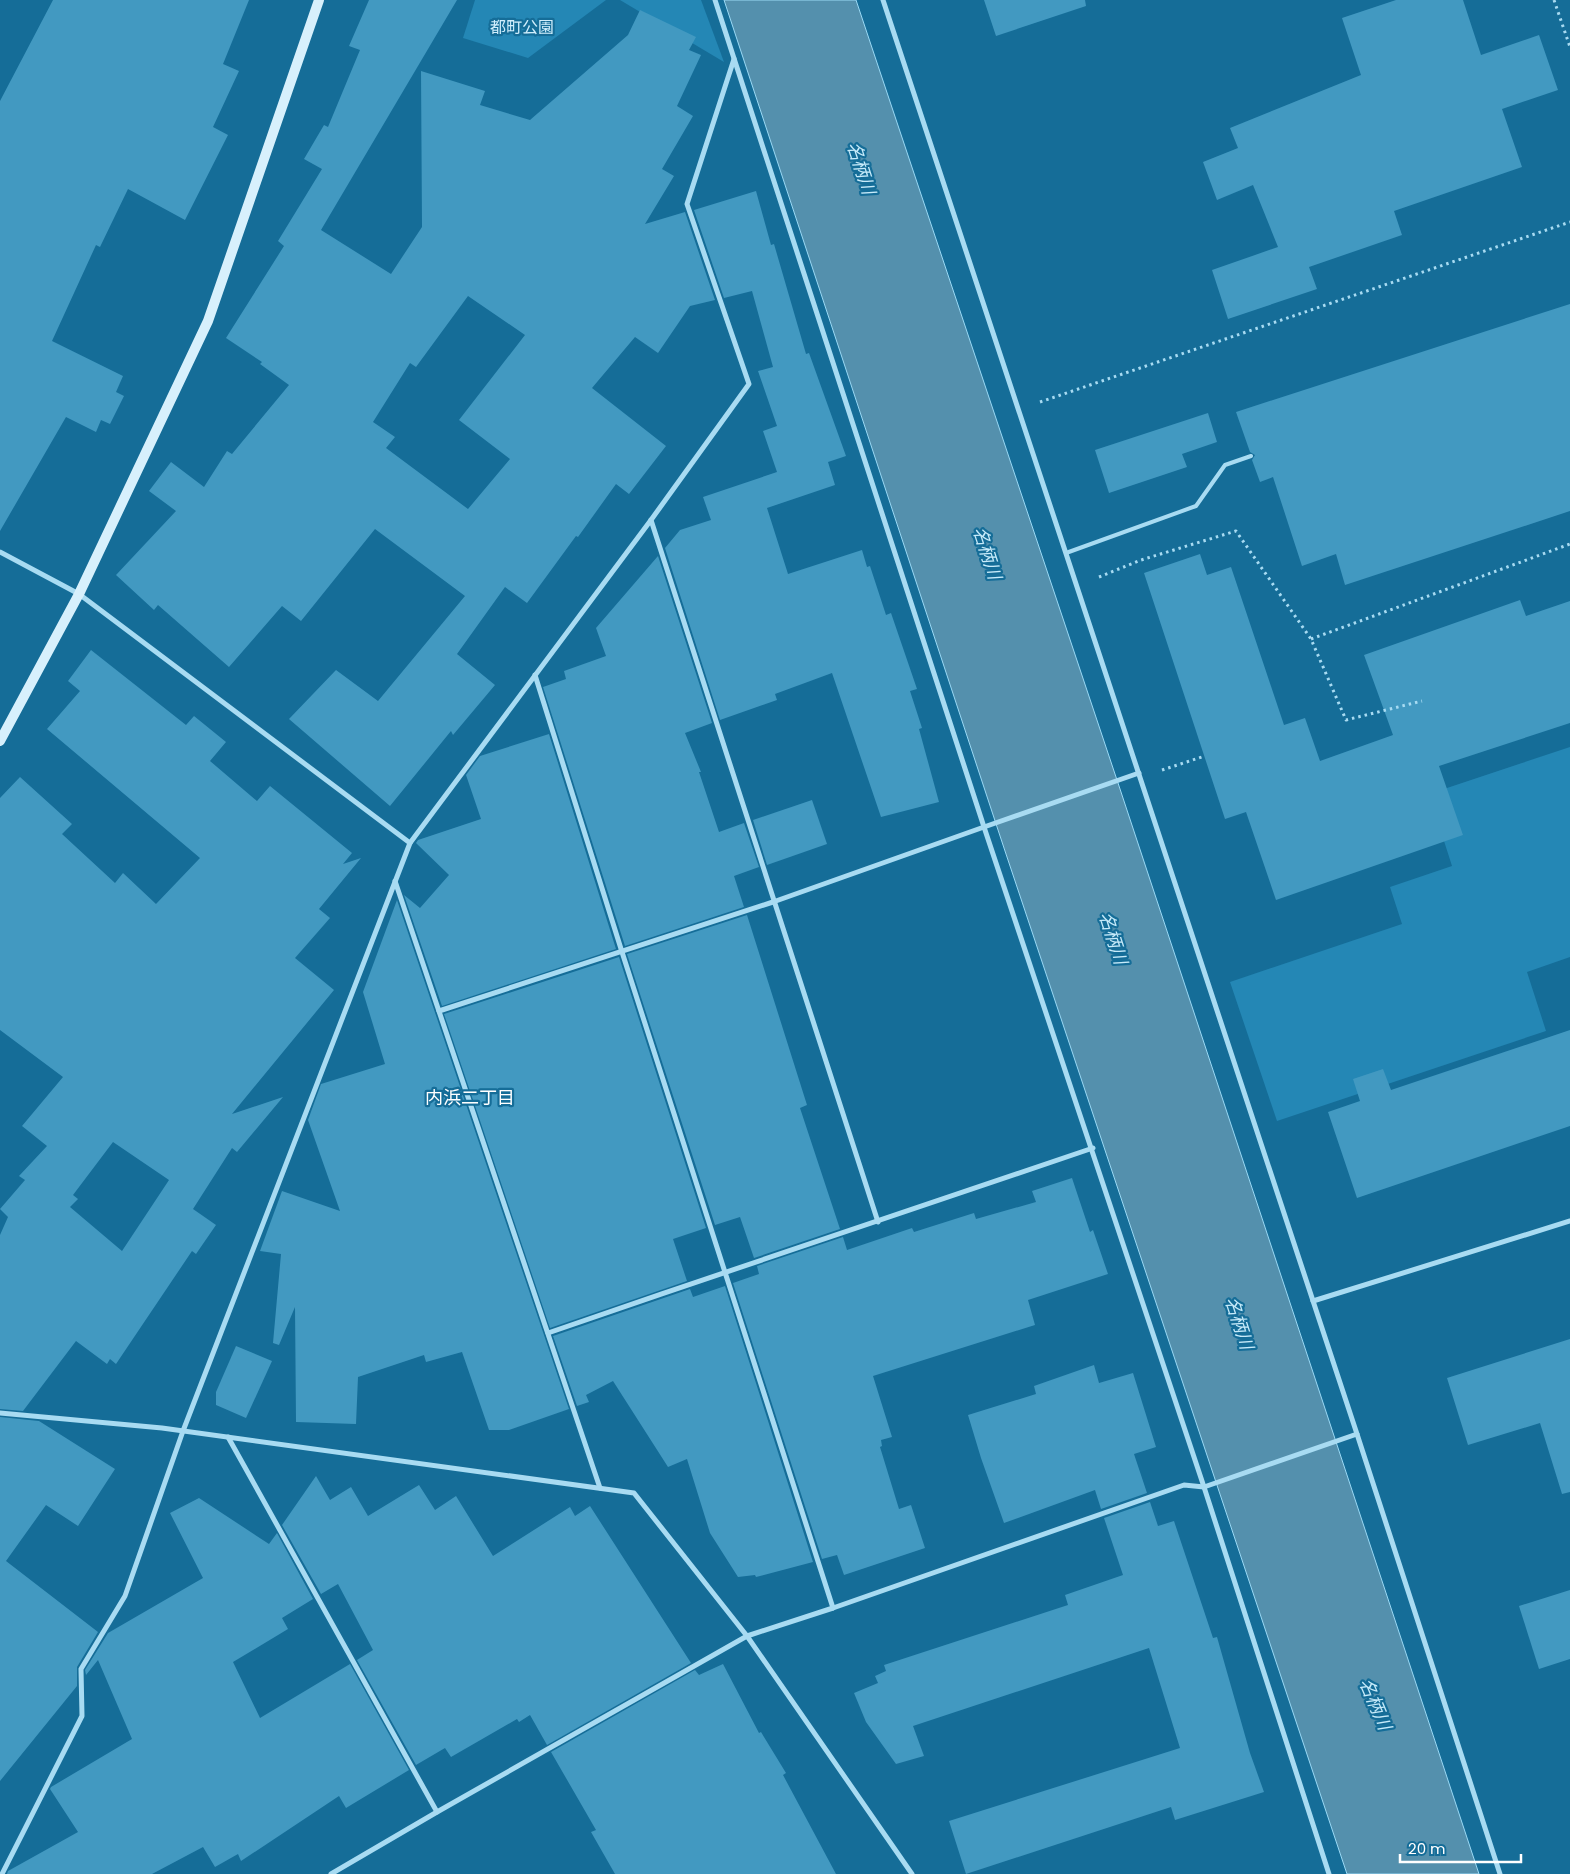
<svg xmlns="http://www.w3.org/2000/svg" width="1570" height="1874" font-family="Poppins,'Noto Sans JP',sans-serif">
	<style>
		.green { fill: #2487b5 }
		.water { fill: #5490ad; stroke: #9ad9f5 }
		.building { fill: #4299c1; fill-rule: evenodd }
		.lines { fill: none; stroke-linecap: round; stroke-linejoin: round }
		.path { stroke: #a8dbf2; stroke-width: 3; stroke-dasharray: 2.5 4; stroke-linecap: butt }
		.lane { stroke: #a8dbf2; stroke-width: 4 }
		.street { stroke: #a8dbf2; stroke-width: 5 }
		.secondary { stroke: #d7f0fc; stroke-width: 10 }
		.labels { text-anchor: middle; stroke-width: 4.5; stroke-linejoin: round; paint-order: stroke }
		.park-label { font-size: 16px; fill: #d0eefc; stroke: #156d98 }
		.water-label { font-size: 18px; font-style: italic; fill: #c7ebfa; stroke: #156d98 }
		.neighbourhood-label { font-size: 18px; fill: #fff; stroke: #156d98 }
	</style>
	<rect width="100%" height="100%" fill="#156d98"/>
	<!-- green -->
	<g class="green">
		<path d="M475,0H606L528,58L463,38Z"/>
		<path d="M620,0H701L724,62Z"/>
		<path d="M1570,747V957L1527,972L1546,1031L1277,1121L1230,982L1402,924L1390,887L1452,866L1429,794Z"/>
	</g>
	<!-- water -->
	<path class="water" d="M724,0H856L1119,786L1479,1874H1347L1004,848Z"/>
	<!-- building -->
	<g class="building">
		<path d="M53,0H249L223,64L239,71L213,127L228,135L185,220L128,189L100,247L96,245L52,341L123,376L116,392L124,396L110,424L101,420L96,432L66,417L0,531V101Z"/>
		<path d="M369,0H457L321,230L391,274L422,227L421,71L485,91L480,105L530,120L628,35L640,10L696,37L689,50L701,55L677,106L693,116L662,169L674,176L645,224L685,212L715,300L690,306L658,353L635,337L592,388L666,446L629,494L616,484L578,537L576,536L527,603L505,587L457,654L495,685L453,735L451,731L390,806L289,719L336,670L378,701L465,596L375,529L301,621L282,606L229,667L158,605L154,610L116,575L176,511L149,491L171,462L204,487L227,451L232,454L289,385L260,364L262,362L226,338L284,246L278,241L322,169L304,159L324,125L328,127L360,50L349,46ZM468,296L525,335L459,420L510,459L468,509L386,448L395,437L373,422L410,363L416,367Z"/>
		<path d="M984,0H1085L1086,6L996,36Z"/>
		<path d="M1396,0H1463L1481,55L1539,35L1558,90L1502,109L1522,167L1394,211L1402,235L1309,267L1317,289L1228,319L1212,270L1278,247L1253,185L1217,200L1203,162L1238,148L1230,128L1361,75L1342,18Z"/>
		<path d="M756,191L771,245L774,244L806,354L809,353L846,456L828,462L835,485L767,508L788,574L862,550L867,567L870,566L886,615L891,613L917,689L910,691L922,728L919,729L939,802L881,817L832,673L775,694L777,700L720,720L665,548L680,530L711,520L703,497L777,472L763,431L777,426L758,371L773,367L752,291L724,298L694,210Z"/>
		<path d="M1570,304V511L1345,585L1336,554L1302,566L1273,477L1260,482L1252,460L1255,455L1250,452L1236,412Z"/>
		<path d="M1208,413L1217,442L1182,454L1187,467L1109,493L1095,450Z"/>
		<path d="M1200,554L1207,575L1231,567L1284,725L1305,718L1320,761L1393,735L1364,655L1520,600L1526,616L1570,601V723L1439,766L1463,835L1276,900L1246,812L1225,819L1144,573Z"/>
		<path d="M658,556L712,723L685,733L701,772H699L719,832L744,823L759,867L734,876L744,907L625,946L543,687L566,679L564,671L606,656L596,628Z"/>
		<path d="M91,650L186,725L194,716L226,742L210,761L257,801L270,786L352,853L343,864L361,858L319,909L330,918L295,958L334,990L232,1114L283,1097L237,1152L232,1148L193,1209L216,1225L196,1254L192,1251L116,1364L110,1359L107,1364L76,1341L23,1411L0,1409V1235L8,1217L0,1209L25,1180L19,1176L47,1146L22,1126L63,1077L0,1030V798L20,777L72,824L62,834L115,883L123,873L156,904L200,858L47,729L80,691L68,681ZM113,1142L169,1180L122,1251L70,1207L78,1199L73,1195Z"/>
		<path d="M549,734L616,949L442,1006L404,895L420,908L449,875L416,843L418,840L481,819L466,775L480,756Z"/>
		<path d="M812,800L827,844L767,865L753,820Z"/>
		<path d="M397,900L569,1409L509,1430H489L462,1352L426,1362L424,1355L358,1377L356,1424L296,1422L295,1307L279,1345L273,1343L281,1254L260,1251L282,1191L340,1211L308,1120L321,1084L385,1064L363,992Z"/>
		<path d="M747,915L807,1105L800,1108L840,1229L754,1258L740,1217L715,1225L627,954Z"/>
		<path d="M619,957L706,1228L673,1239L687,1281L550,1328L444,1014Z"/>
		<path d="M1570,1030V1126L1357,1198L1328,1112L1360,1101L1353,1079L1383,1069L1391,1090Z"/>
		<path d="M1072,1178L1090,1232L1093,1230L1108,1274L1028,1300L1035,1325L873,1376L892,1437L881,1440L882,1446L880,1447L899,1509L911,1505L925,1548L844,1575L837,1555L822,1559L733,1283L759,1274L757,1266L843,1237L847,1250L912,1228L914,1232L974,1213L976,1219L1036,1202L1032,1191Z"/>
		<path d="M725,1286L813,1562L756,1577L755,1575L738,1577L710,1533L687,1459L668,1467L613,1381L586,1395L589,1402L577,1406L553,1336L690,1289L693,1297Z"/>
		<path d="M1570,1339V1492L1562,1494L1540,1423L1468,1445L1447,1378Z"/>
		<path d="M236,1346L272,1361L246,1418L216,1405V1392Z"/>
		<path d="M1094,1365L1099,1383L1133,1373L1156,1447L1134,1454L1147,1493L1101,1509L1095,1490L1004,1523L981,1458L968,1415L1036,1394L1034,1386Z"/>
		<path d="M0,1417L39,1421L115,1469L78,1526L46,1505L6,1561L98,1632L77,1667V1686L0,1781Z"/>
		<path d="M316,1476L330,1500L351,1487L368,1516L419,1485L435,1510L456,1496L493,1556L570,1507L575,1516L590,1506L691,1663L547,1745L530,1715L519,1722L517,1719L451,1757L445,1748L416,1765L357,1660L373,1650L338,1584L321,1594L282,1525Z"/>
		<path d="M199,1498L269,1544L277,1533L313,1599L282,1618L288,1629L233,1662L260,1718L350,1664L409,1770L346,1808L339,1796L241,1861L238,1854L215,1867L203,1847L152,1874H7L8,1871L78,1832L50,1789L51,1787L132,1739L98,1660L86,1675L85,1670L108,1633L203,1578L170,1513Z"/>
		<path d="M1150,1502L1158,1526L1174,1521L1213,1638L1217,1637L1250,1753L1264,1792L1175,1820L1171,1807L966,1874L949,1821L1180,1748L1149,1648L913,1726L924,1756L896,1764L866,1722L854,1693L878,1683L875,1676L886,1671L884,1665L1068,1605L1065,1595L1123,1575L1104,1518Z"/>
		<path d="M1570,1590V1659L1539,1669L1519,1606Z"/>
		<path d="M723,1664L759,1733L761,1732L786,1773L783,1775L836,1874H615L591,1832L596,1830L551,1752L695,1670L699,1675Z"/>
	</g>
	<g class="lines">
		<!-- path -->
		<g class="path">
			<path d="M1554,0L1570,47"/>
			<path d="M1040,402L1570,222"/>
			<path d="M1099,577L1141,560L1236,531L1311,639L1346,720L1422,701"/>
			<path d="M1311,639L1570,544"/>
			<path d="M1162,770L1205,756"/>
		</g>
		<!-- lane -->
		<path class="lane" d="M1066,553L1196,506L1225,465L1251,456"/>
		<!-- street -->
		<g class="street">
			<path d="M715,0L984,827L1204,1487L1329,1874"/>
			<path d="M883,0L1357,1434L1500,1874"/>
			<path d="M651,520L878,1222"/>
			<path d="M0,552L79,594L410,843"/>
			<path d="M535,675L622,952L833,1608"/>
			<path d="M395,881L600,1488"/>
			<path d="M439,1011L773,902L984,827L1139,773"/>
			<path d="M1313,1301L1570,1221"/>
			<path d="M548,1333C729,1270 911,1211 1093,1148"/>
			<path d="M0,1413L162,1428L634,1493L747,1636L912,1874"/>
			<path d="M228,1437L437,1812"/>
			<path d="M2,1874L82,1716L81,1669L125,1596L183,1431L410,843L651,520L749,384L687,204L734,59"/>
			<path d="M331,1874L437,1812L747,1636L833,1608L1184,1485L1204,1487L1357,1434"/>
		</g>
		<!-- secondary -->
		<path class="secondary" d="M0,741L79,594L208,321L319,0"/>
	</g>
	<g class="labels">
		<!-- park labels -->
		<g class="park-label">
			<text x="522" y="33">都町公園</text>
		</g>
		<!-- water labels -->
		<g class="water-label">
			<text transform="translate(861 168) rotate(72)" y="6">名柄川</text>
			<text transform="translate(987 553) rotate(72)" y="6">名柄川</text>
			<text transform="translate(1113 938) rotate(72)" y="6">名柄川</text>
			<text transform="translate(1239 1323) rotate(72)" y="6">名柄川</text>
			<text transform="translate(1375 1704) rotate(67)" y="6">名柄川</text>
		</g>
		<!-- neighbourhood labels -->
		<g class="neighbourhood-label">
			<text x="470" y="1104">内浜二丁目</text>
		</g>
	</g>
	<!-- scale -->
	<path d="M1400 1854v8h121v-8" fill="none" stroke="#ffffff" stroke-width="2.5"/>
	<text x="1408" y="1854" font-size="15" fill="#ffffff" stroke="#156d98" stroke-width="4" paint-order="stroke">20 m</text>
</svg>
